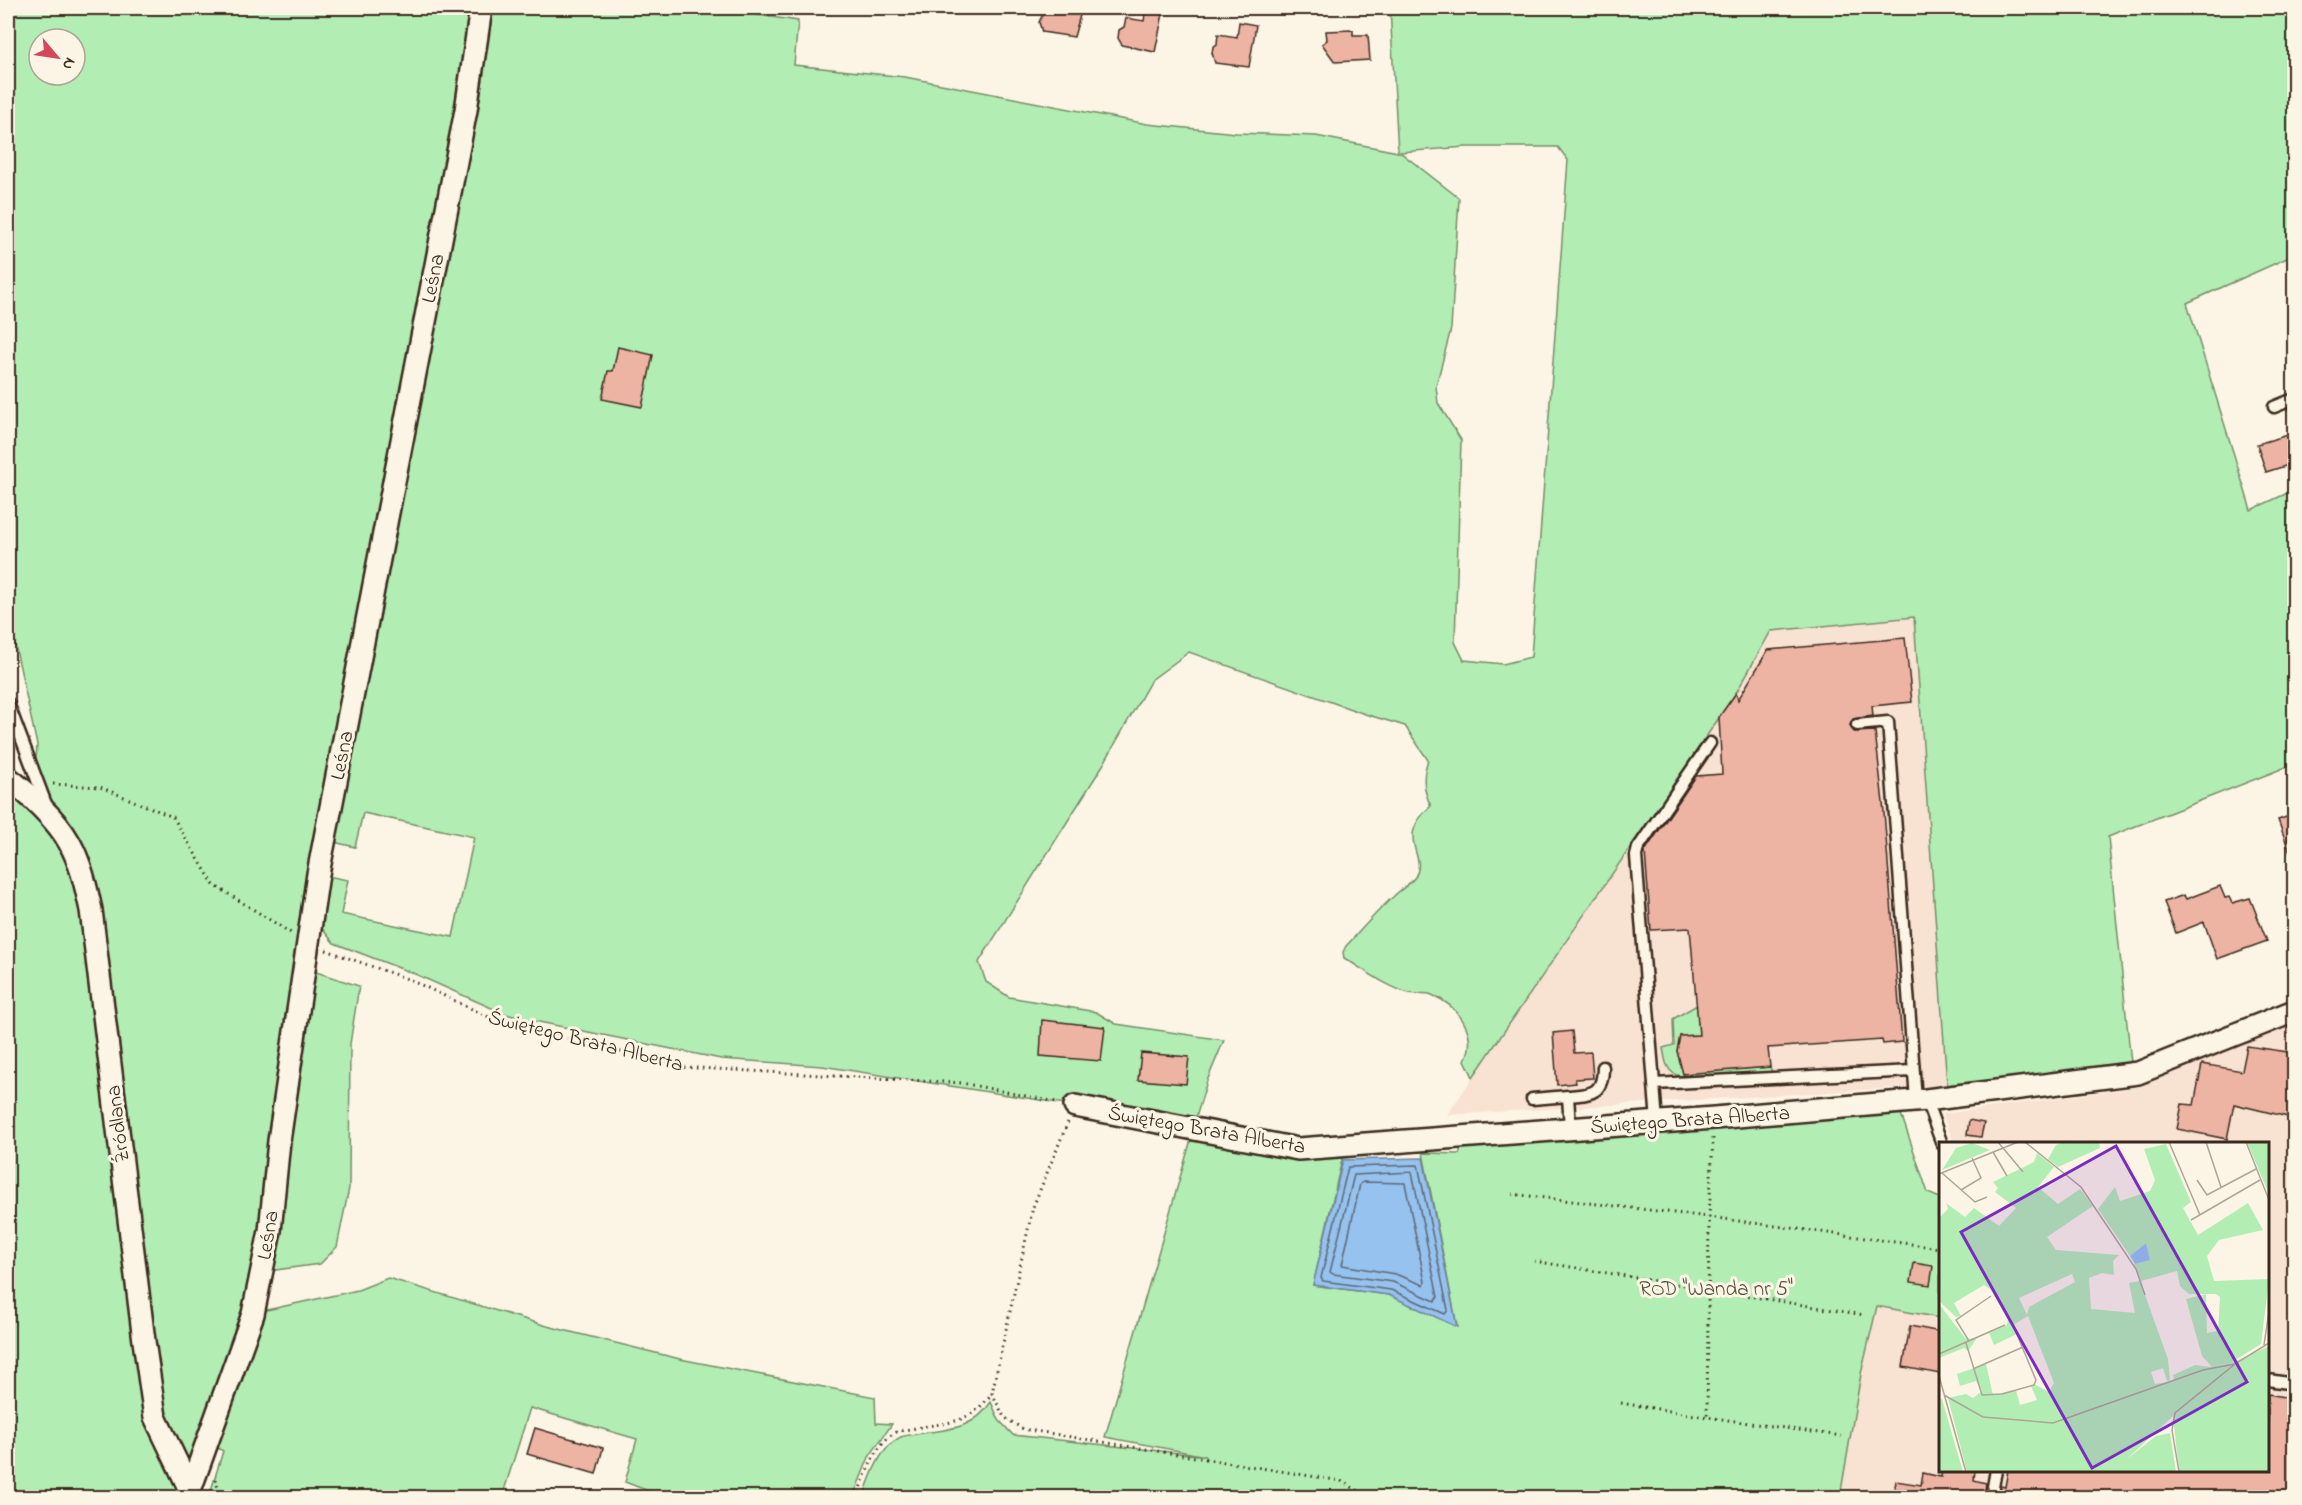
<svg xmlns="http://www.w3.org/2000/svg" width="2302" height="1505" font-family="'Indie Flower',sans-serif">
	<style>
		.built { fill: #f8e2d2 }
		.green { fill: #b2eeb3; stroke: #768c68; stroke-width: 1.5; fill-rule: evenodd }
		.water { fill: #95c2ef; stroke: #71859b; stroke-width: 1.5 }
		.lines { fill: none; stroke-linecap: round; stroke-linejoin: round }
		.shore { stroke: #5f6772; stroke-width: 1.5 }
		.building { fill: #edb4a4; stroke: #3b2a1e; stroke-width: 1.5 }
		.service-casing { stroke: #3b2a1e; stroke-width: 15 }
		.minor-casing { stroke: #3b2a1e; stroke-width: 26 }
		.path { stroke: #3b2a1e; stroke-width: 3; stroke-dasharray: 1.5 4.5; stroke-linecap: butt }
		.service { stroke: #fcf5e5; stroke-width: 10 }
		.minor { stroke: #fcf5e5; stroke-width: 21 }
		.labels { text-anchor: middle; stroke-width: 6; stroke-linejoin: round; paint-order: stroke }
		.street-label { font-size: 21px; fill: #3b2a1e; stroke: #fcf5e5 }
		.park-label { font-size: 21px; fill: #53513c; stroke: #fcf5e5 }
		.inset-road { fill: none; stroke: #afa495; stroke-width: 1.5 }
		.view { fill: #7b2cbf; fill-opacity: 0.15; stroke: #7b2cbf; stroke-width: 3 }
		.inset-edge { fill: none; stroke: #3b2a1e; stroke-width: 3 }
	</style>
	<rect width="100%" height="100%" fill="#fcf5e5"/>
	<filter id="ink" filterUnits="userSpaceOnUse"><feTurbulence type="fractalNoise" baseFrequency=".0167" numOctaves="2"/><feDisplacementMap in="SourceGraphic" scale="12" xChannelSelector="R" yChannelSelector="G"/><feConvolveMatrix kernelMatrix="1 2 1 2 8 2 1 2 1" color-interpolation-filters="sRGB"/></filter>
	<g filter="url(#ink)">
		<!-- built -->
		<g class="built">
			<path d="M1914,617L1947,1085L1447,1115L1736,693L1771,631Z"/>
			<path d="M2294,1022V1497L1840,1498L1861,1374L1877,1306L1940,1318V1470H2268V1144L1953,1143L1942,1114L2139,1087Z"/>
		</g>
		<!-- green -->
		<g class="green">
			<path d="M8,8H750L751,14L798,21L794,65L905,77L1147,124L1236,133L1316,136L1398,152L1390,8H2294V255L2187,303L2251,510L2294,490V764L2108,837L2131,1063L1947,1085L1914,617L1771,631L1736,693L1473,1077L1465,1060C1479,1033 1457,1005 1432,995C1425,992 1416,995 1409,993C1388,988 1363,969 1344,958L1343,952L1346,946C1362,929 1377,911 1394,896C1400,890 1410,884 1415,877C1429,855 1393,839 1431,806C1423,791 1422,776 1428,760L1405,726L1365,714L1189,652L1151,680L1103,765L979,962L986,982L1009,997L1096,1012L1116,1024L1224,1040L1207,1081L1194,1124L822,1066L721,1059L539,1022L505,1014L415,974L334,943L319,925L327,876L348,880L341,914L453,937L474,837L363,813L355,847L325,840L304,968L359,986L350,1044L349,1188L337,1247L320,1264L261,1272L253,1313L358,1290L388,1278L547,1326L680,1359L875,1397L876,1423L892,1424L869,1457L853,1497H664L625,1482L637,1439L530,1408L502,1497H209L223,1451L208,1442L190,1497H8V803L13,796L54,823L91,910L35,772L37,745L8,613ZM39,39H75V75H39ZM1466,147H1558L1568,160L1531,657L1503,664L1464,660L1455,642L1461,440L1438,403L1436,386L1451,329L1459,198L1400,152Z"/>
			<path d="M1697,1005L1699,1035L1680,1036L1677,1051L1683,1073L1770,1067L1772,1072C1753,1073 1685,1082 1673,1073C1665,1067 1665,1057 1663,1048L1674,1045L1673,1019Z"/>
			<path d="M1900,1111L1928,1193L1940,1198V1318L1877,1306L1861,1374L1840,1497L863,1498C870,1478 879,1449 899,1438C903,1435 912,1435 917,1434C948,1429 973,1430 991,1402L999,1420L1013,1435L1206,1456L1105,1437L1192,1136L1343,1155L1313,1285L1389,1295L1457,1326L1423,1153L1459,1154L1462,1147Z"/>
		</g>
		<!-- water -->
		<path class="water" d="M1423,1158L1457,1327L1389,1295L1313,1285L1343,1160Z"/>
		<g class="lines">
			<!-- shore -->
			<g class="shore">
				<path d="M1418,1165L1448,1310L1445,1314L1391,1290L1323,1281L1321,1278L1348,1167Z"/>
				<path d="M1412,1172L1438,1297L1435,1301L1393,1282L1333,1274L1330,1272L1354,1175Z"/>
				<path d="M1363,1182L1405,1183L1425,1282L1424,1285L1395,1274L1342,1265L1360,1184Z"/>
			</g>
		</g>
		<!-- building -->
		<g class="building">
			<path d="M1046,8H1082L1074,37L1042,32L1039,22Z"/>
			<path d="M1146,8L1164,9L1155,52L1122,45L1118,38L1119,30L1124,27L1126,18L1144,21Z"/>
			<path d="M1239,22L1256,25L1249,67L1215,63L1212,53L1213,47L1217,44L1218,34L1237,37Z"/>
			<path d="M1353,30V35H1368L1370,60L1335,62L1322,44L1327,40L1326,31Z"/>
			<path d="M618,347L653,355L642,407L602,399L608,371H613Z"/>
			<path d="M2295,433V463L2266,472L2257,444Z"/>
			<path d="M1905,638L1912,702L1872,706L1873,716L1853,719L1850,725L1854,732L1875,731L1884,812L1902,1042L1883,1044L1882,1040L1768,1048L1770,1067L1683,1074L1677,1051L1680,1036L1699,1035L1690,928L1651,930L1645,851L1696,776L1722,774L1719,717L1736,693L1738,700L1768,650Z"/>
			<path d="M2295,814V861H2293L2278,820Z"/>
			<path d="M2220,886L2225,898L2229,897L2232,903L2250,898L2267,941L2217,959L2204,922L2176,933L2164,902L2184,895L2186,899Z"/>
			<path d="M1042,1020L1105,1027L1101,1061L1040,1056Z"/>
			<path d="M1572,1031L1574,1053L1591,1052L1593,1078L1575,1079L1576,1083L1557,1085L1553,1033Z"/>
			<path d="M2247,1046L2295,1053V1088L2292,1087L2288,1117L2234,1104L2227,1139L2177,1129L2182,1104L2194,1105L2202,1064L2242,1071Z"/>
			<path d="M1141,1053L1189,1057L1186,1084L1138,1080Z"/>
			<path d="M1969,1120L1984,1123L1981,1137L1967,1135Z"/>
			<path d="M1914,1263L1933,1266L1930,1285L1911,1282Z"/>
			<path d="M1910,1326L1941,1332V1374L1903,1367Z"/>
			<path d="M2268,1394L2295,1399V1497H1999L2001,1486L2005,1487L2008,1470H2268Z"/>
			<path d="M535,1428L603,1448L596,1474L527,1454Z"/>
			<path d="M1942,1470H1975L1974,1480L1986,1483L1984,1497H1893L1896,1481L1921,1485L1923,1473L1941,1477Z"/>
		</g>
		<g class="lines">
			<!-- service casing -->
			<g class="service-casing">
				<g id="service">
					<path d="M2274,407L2294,399"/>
					<path d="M8,703L46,804"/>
					<path d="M1857,725L1888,722L1916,1100"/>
					<path d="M1654,1084L1913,1071"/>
					<path d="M1568,1096C1591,1094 1603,1095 1603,1067"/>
					<path d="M1532,1099L1568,1096L1570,1128"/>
					<path d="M1926,1100L1942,1144"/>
					<path d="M1657,1122L1636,856L1638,848L1710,743"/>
					<path d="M2268,1380L2294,1384"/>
					<path d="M1991,1498L1996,1470"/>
				</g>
			</g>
			<!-- minor casing -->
			<g class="minor-casing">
				<g id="minor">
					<path d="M8,778C28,793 57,820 69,842C81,863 86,887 91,910L144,1341L155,1417L190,1490"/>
					<path d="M1075,1106L1298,1149L1714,1118L1926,1100L2138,1073L2294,1011"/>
					<path d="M190,1498V1490L253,1314L270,1231L279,1141L318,874L466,110L481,8"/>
				</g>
			</g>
			<!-- path -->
			<g class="path">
				<path d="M53,784L100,787L173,817L214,885L291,933"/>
				<path d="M326,950L413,981L495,1020L680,1067L962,1083L1056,1102"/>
				<path d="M1068,1122L1033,1207L992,1393L1004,1417L1023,1429L1341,1481L1371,1498"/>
				<path d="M1713,1138L1709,1217L1707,1417L1841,1436"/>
				<path d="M1512,1194L1709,1217L1940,1248"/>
				<path d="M1534,1261L1864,1315"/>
				<path d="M1621,1403L1707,1417"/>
				<path d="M216,1479L220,1498"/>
				<path d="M856,1498C865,1477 873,1451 889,1437C895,1431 903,1430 911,1429C948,1421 967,1427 992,1393"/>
			</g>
			<!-- service -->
			<use href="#service" class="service"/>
			<!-- minor -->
			<use href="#minor" class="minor"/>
		</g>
	</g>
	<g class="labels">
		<!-- street labels -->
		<g class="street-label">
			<text transform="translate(432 278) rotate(-79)" y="7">Leśna</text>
			<text transform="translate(341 755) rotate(-79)" y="7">Leśna</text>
			<text transform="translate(586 1040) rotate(14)" y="7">Świętego Brata Alberta</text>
			<text transform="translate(1690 1119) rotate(-4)" y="7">Świętego Brata Alberta</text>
			<text transform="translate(117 1124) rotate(-97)" y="7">Źródlana</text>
			<text transform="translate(1207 1129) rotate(10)" y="7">Świętego Brata Alberta</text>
			<text transform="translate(267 1235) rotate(-81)" y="7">Leśna</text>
		</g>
		<!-- park labels -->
		<g class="park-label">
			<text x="1716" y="1295">ROD "Wanda nr 5"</text>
		</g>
	</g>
	<!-- overview -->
	<g transform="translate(1939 1142)">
		<rect width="330" height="330" fill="#fcf5e5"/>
		<path d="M124,0H160L161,6L119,25L109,17L117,3ZM308,0H330V52ZM33,1L51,8L3,28L17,6ZM227,2L252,60L244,66L259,93L309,61L324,88L280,98L268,114L275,139L330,137L322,202L290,222L330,204V330H240L234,274L188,317L217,294L231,291L237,330H28L9,256L27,252L34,256L43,249L37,239L21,244L18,232L47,222L54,253L77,248L81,263L98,258L92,244L95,242L110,250L115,241L89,174L74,183L78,192L55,203L50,191L68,183L69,177L51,147L45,143L15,161L22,174L17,175L0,159V76L9,67L7,61L26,75L35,66L60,84L77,66L56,50L59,46L54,40L95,20L98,11L115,25L99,45L119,62L141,47L154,64L108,95L117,108L180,113L174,119L175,133L163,131L150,136L152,167L196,171L190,141L201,139L229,217L231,238L228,239L224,226L212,230L216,242L235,239L234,233L256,223L273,225L263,214L247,157L267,152L268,191L279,189L281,155L277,152H250L241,144L238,129L202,139L195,122L210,118L207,101L191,114L159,67L176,45L181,59L211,49L216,38L205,7ZM133,132L136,140L90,165L88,173L80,156ZM0,162L27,197L38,196L29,209L25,206L0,216ZM0,256L3,257L24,330H0Z" fill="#b2eeb3" fill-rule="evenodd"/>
		<path d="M207,101L211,118L196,122L191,114Z" fill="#95c2ef"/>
		<path class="inset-road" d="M59,0L84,30M86,0L142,45L197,127L206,153M230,0L261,73M267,0L282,45M307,0L330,58M54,10L68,34M3,31L36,60L48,55M0,32L79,0M258,38L268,53L317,27M22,48L42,36L33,16M252,78L321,38M30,199L17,178L52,154M27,201L43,253L63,252L95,243L97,238L74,183M325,203L330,169M0,212L66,183M34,227L84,205M0,234L27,330M5,253L44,275L114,281L264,228L296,222L330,201M240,330L233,288L236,271L296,222"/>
		<path class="view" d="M177,4L308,240L153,326L22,90Z"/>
		<rect width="330" height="330" class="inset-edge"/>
	</g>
	<!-- margin -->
	<rect width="2302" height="1505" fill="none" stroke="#fcf5e5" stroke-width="30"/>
	<rect x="15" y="15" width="2272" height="1475" fill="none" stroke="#3b2a1e" stroke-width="2" filter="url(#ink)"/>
	<!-- north arrow -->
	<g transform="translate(57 57) rotate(119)"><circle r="28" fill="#fcf5e5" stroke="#afa495" stroke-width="1.5"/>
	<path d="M0-4.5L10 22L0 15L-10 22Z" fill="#d1495b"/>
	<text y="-9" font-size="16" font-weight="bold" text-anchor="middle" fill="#3b2a1e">N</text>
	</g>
</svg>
